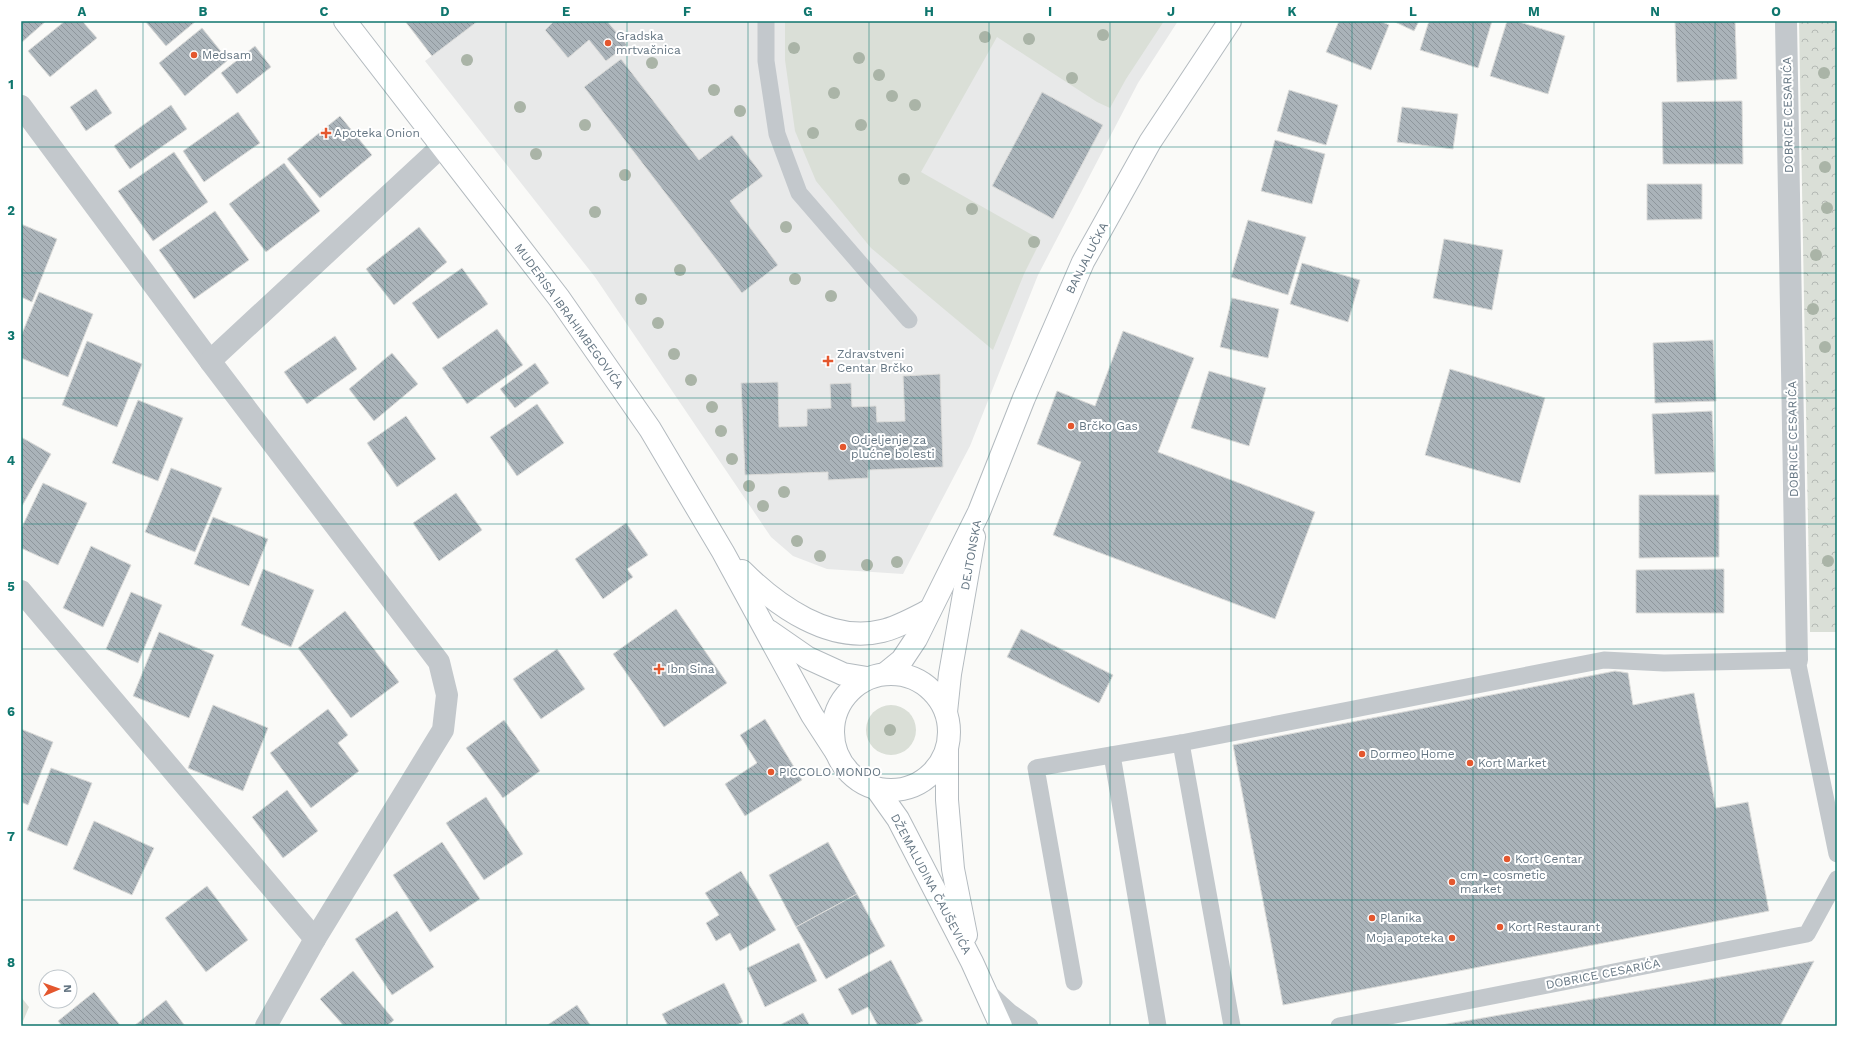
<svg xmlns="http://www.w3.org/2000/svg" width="1858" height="1047" font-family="'Work Sans',sans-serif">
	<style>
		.built { fill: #e8e9e9 }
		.grass { fill: #dadfd7 }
		.park { fill: url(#park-crowns) }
		.building { fill: url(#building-back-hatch); stroke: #dcdcda }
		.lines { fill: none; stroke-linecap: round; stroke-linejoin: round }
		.secondary-casing { stroke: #b3babf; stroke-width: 24 }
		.lane { stroke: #c3c8cc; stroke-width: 17 }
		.street { stroke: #c3c8cc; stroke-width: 22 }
		.secondary { stroke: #fff; stroke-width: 22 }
		.tree { fill: #aab4a7 }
		.grid { fill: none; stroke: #0f766e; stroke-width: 1; stroke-opacity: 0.55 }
		.poi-dot { fill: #e4572e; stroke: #fff; stroke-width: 1.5 }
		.labels { text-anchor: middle; stroke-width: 4; stroke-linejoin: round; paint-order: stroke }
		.poi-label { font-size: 12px; fill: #657683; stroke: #fff; text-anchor: start }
		.street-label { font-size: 12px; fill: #657683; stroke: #fff }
		.neatline { fill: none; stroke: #0f766e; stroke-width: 1.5 }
		.grid-label { font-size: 13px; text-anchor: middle; font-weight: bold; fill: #0f766e }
	</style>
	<defs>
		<pattern id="park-crowns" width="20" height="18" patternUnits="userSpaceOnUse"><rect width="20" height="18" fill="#dadfd7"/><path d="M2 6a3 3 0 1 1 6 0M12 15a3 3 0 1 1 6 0" fill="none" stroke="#b4b9b4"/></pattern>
		<pattern id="building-back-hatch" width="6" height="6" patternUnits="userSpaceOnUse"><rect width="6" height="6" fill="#aab3b9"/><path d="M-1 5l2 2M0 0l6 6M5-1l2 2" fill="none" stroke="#8e969c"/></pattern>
	</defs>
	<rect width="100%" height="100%" fill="#fafaf8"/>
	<!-- built -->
	<path class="built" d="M478,21H1178L1138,83L1038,275L970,446L903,574L827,569L793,556L771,537L595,277L425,61Z"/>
	<!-- grass -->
	<g class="grass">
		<path d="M785,21H1164L1126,79L1110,108L1097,102L997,37L921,172L1041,240L1024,274L993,350L871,248L816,181L795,131L785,60Z"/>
		<circle cx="891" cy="730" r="25"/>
		<path d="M21,997L29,1007L21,1026Z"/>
	</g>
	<!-- park -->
	<path class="park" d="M1799,21H1837V632H1810Z"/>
	<!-- building -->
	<g class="building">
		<path d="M21,21H46L21,43Z"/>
		<path d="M65,21H82L97,38L50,77L28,51Z"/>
		<path d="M145,21H196L166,46Z"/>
		<path d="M405,21H478L432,56Z"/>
		<path d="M554,21H607L627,45L606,61L589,40L568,58L545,30Z"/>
		<path d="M1339,21H1380L1389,25L1371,70L1326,52Z"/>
		<path d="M1393,21H1419L1414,31Z"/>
		<path d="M1429,21H1492L1478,68L1420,50Z"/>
		<path d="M1507,21H1516L1565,36L1548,94L1490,76Z"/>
		<path d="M1735,21L1737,79L1677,82L1675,22Z"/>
		<path d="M202,28L228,60L185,96L159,63Z"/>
		<path d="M255,46L271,67L237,94L221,73Z"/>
		<path d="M621,59L699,160L732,135L763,176L730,201L778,265L742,293L584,87Z"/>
		<path d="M96,89L112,113L86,131L70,107Z"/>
		<path d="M1289,90L1338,105L1326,145L1277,131Z"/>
		<path d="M1042,92L1103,125L1053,219L992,186Z"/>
		<path d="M1742,101L1743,164H1663L1662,102Z"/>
		<path d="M171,105L187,129L130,169L114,146Z"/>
		<path d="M1402,107L1458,114L1453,149L1397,142Z"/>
		<path d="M238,112L260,143L204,182L183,151Z"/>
		<path d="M340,116L372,155L320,198L287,159Z"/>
		<path d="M1275,140L1325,154L1312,204L1261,191Z"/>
		<path d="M174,152L208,202L153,241L118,191Z"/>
		<path d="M284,163L320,211L266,252L229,204Z"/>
		<path d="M1647,184H1702V219L1647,220Z"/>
		<path d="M215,211L249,260L194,299L159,250Z"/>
		<path d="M1248,220L1306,237L1288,295L1231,277Z"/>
		<path d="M21,224L57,239L32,302L21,297Z"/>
		<path d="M419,227L447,262L394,305L366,269Z"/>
		<path d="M1444,239L1503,250L1492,310L1433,298Z"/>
		<path d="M1302,263L1360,280L1348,322L1290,304Z"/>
		<path d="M462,268L488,304L438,339L412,303Z"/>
		<path d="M39,292L93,314L68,377L21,358V336Z"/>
		<path d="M1232,298L1279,309L1268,358L1220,347Z"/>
		<path d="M497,329L523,365L467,404L442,368Z"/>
		<path d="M1123,331L1194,358L1158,452L1315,512L1275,619L1053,535L1081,462L1037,444L1057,391L1095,406Z"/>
		<path d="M335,336L357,369L307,404L284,372Z"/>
		<path d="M1713,340L1716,401L1655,403L1653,343Z"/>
		<path d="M87,341L142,364L117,427L62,405Z"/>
		<path d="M392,353L418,384L374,421L349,389Z"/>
		<path d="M535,363L549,383L515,408L500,389Z"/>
		<path d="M1450,369L1545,398L1520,483L1425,455Z"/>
		<path d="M1209,371L1266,388L1249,446L1191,428Z"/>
		<path d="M940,374L943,467L868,470V478L828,480V472L745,475L741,383L778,382L779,427L807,426V409L831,408L830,384L851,383L852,407L876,406L877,422L905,421L903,376Z"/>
		<path d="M138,400L183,418L158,481L112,463Z"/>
		<path d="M537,404L564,443L517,476L490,437Z"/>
		<path d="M1712,411L1715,472L1655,474L1652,414Z"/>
		<path d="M406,416L436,459L397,487L367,443Z"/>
		<path d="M21,437L51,454L21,508Z"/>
		<path d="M171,468L222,488L195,552L145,532Z"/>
		<path d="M43,483L87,503L58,565L21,548V529Z"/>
		<path d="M456,493L482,530L439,561L413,523Z"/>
		<path d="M1639,495H1719V557L1639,558Z"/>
		<path d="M213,517L268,539L249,586L194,564Z"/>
		<path d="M626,523L648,555L627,569L633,577L603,599L575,559Z"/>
		<path d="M91,546L131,565L103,627L63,608Z"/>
		<path d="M263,569L314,590L291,647L241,625Z"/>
		<path d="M1724,569V613H1636V570Z"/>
		<path d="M131,592L162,605L138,663L106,649Z"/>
		<path d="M676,609L727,683L664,727L613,654Z"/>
		<path d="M345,611L399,682L351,718L298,648Z"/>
		<path d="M1021,629L1113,675L1099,703L1007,657Z"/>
		<path d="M159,632L214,655L189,718L133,696Z"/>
		<path d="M557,649L585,689L541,719L513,679Z"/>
		<path d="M1615,671L1628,673L1633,705L1694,693L1716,808L1748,802L1769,911L1283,1005L1233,745Z"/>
		<path d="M213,705L268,728L243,791L188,768Z"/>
		<path d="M328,709L348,735L338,743L359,771L311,808L270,753Z"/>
		<path d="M765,719L802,780L745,816L725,784L757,763L740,735Z"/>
		<path d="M504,720L540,771L503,798L466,748Z"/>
		<path d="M21,729L53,742L28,805L21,802Z"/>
		<path d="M51,768L92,783L67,846L27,830Z"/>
		<path d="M287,790L318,831L283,858L252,817Z"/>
		<path d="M486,797L523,854L484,880L446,823Z"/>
		<path d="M94,821L154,848L132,895L73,869Z"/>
		<path d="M442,842L480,899L430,932L393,875Z"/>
		<path d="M828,842L857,894L796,927L769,875Z"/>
		<path d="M741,871L776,930L740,951L730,933L716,941L706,923L719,915L705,893Z"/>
		<path d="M207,886L248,940L206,972L165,918Z"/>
		<path d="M857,894L885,946L826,979L796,927Z"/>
		<path d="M397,911L434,967L392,995L355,939Z"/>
		<path d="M799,943L817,981L765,1007L747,968Z"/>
		<path d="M891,960L923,1021L912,1026H878L868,1007L852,1015L838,989Z"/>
		<path d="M1814,961L1780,1026H1436Z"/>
		<path d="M353,971L394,1020L387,1026H344L320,999Z"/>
		<path d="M724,983L743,1022L735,1026H668L662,1014Z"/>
		<path d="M94,992L120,1025L62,1026L58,1021Z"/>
		<path d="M166,1000L185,1026H134Z"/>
		<path d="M577,1005L591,1026H546Z"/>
		<path d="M803,1013L810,1026H778Z"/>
	</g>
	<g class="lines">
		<!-- secondary casing -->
		<g class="secondary-casing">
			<g id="secondary">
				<path d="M345,21L559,298L650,429L723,552L812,715L836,752"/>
				<path d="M742,571C777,606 830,644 882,631C899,627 914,618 930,610"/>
				<path d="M769,631L808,658L843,674L867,678"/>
				<path d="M886,673L902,660L916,639L979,512L1024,398L1083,262L1150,142L1230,21"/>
				<circle cx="891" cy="732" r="58"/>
				<path d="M946,712L950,674L974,537"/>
				<path d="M947,749V800L953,869L966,935"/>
				<path d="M876,788L898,819L972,962L1001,1026"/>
			</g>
		</g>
		<!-- lane -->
		<g class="lane">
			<path d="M766,21V61L777,134L799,193L909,320"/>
			<path d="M1181,743L1604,660L1664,663L1797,660L1837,854"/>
			<path d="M1112,755L1158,1026"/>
			<path d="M1074,982L1036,768L1181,743L1232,1026"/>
			<path d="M987,991L1010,1012L1030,1026"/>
			<path d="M1339,1026L1807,934L1837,879"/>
		</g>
		<!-- street -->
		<g class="street">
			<path d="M1786,21L1797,660"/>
			<path d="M21,106L210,361"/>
			<path d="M21,591L315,939"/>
			<path d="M266,1026L315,939L443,730L447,695L439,662L210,361L442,146"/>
		</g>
		<!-- secondary -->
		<use href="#secondary" class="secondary"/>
	</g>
	<!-- trees -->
	<g class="tree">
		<circle cx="1103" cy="35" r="6"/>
		<circle cx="985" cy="37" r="6"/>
		<circle cx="1029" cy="39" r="6"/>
		<circle cx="794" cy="48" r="6"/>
		<circle cx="859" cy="58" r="6"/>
		<circle cx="467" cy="60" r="6"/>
		<circle cx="652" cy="63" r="6"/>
		<circle cx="1824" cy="73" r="6"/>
		<circle cx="879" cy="75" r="6"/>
		<circle cx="1072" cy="78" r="6"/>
		<circle cx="714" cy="90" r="6"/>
		<circle cx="834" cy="93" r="6"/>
		<circle cx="892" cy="96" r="6"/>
		<circle cx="915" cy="105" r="6"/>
		<circle cx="520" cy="107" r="6"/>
		<circle cx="740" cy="111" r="6"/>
		<circle cx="585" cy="125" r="6"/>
		<circle cx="861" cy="125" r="6"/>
		<circle cx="813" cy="133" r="6"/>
		<circle cx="536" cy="154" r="6"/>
		<circle cx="1825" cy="167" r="6"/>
		<circle cx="625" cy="175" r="6"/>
		<circle cx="904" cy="179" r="6"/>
		<circle cx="1827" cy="208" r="6"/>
		<circle cx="972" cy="209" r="6"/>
		<circle cx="595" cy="212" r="6"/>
		<circle cx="786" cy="227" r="6"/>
		<circle cx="1034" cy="242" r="6"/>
		<circle cx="1816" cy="255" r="6"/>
		<circle cx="680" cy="270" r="6"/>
		<circle cx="795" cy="279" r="6"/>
		<circle cx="831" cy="296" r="6"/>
		<circle cx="641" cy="299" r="6"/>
		<circle cx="1813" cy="309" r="6"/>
		<circle cx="658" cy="323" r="6"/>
		<circle cx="1825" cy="347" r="6"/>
		<circle cx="674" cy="354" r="6"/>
		<circle cx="691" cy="380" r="6"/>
		<circle cx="712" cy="407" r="6"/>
		<circle cx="721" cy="431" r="6"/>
		<circle cx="732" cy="459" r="6"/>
		<circle cx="749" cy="486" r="6"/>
		<circle cx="784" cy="492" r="6"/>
		<circle cx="763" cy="506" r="6"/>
		<circle cx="797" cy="541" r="6"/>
		<circle cx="820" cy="556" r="6"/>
		<circle cx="1828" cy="561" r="6"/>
		<circle cx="897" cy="562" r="6"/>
		<circle cx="867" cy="565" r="6"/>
		<circle cx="890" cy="730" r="6"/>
	</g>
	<!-- grid -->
	<path class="grid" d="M143,21V1026M264,21V1026M385,21V1026M506,21V1026M627,21V1026M748,21V1026M869,21V1026M989,21V1026M1110,21V1026M1231,21V1026M1352,21V1026M1473,21V1026M1594,21V1026M1715,21V1026M21,147H1837M21,273H1837M21,398H1837M21,524H1837M21,649H1837M21,774H1837M21,900H1837"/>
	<!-- markers -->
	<g class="poi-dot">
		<circle cx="608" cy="43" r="4"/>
		<circle cx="194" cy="55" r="4"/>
		<path d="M324 127h4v4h4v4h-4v4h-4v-4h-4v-4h4z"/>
		<path d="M826 355h4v4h4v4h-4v4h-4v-4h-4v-4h4z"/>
		<circle cx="1071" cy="426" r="4"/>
		<circle cx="843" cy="447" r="4"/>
		<path d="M657 663h4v4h4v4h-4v4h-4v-4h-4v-4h4z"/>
		<circle cx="1362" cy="754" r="4"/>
		<circle cx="1470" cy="763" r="4"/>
		<circle cx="771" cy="772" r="4"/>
		<circle cx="1507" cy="859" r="4"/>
		<circle cx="1452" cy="882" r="4"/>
		<circle cx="1372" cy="918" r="4"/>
		<circle cx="1500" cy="927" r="4"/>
		<circle cx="1452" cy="938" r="4"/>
	</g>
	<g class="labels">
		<!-- poi labels -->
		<g class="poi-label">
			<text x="616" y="40">Gradska<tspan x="616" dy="14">mrtvačnica</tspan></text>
			<text x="202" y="59">Medsam</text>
			<text x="334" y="137">Apoteka Onion</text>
			<text x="837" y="358">Zdravstveni<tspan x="837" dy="14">Centar Brčko</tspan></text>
			<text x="1079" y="430">Brčko Gas</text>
			<text x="851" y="444">Odjeljenje za<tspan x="851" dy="14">plućne bolesti</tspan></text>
			<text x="667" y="673">Ibn Sina</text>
			<text x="1370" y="758">Dormeo Home</text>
			<text x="1478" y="767">Kort Market</text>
			<text x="779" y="776">PICCOLO MONDO</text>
			<text x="1515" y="863">Kort Centar</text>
			<text x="1460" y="879">cm - cosmetic<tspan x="1460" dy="14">market</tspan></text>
			<text x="1380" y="922">Planika</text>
			<text x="1508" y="931">Kort Restaurant</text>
			<text x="1444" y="942" text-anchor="end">Moja apoteka</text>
		</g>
		<!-- street labels -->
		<g class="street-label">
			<text transform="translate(1788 115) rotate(-91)" y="4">DOBRICE CESARIĆA</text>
			<text transform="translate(1087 258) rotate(-63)" y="4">BANJALUČKA</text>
			<text transform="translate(569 316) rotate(54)" y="4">MUDERISA IBRAHIMBEGOVIĆA</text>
			<text transform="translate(1793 439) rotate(-91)" y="4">DOBRICE CESARIĆA</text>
			<text transform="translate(971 555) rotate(-80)" y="4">DEJTONSKA</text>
			<text transform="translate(931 884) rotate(62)" y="4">DŽEMALUDINA ČAUŠEVIĆA</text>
			<text transform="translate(1603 974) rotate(-11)" y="4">DOBRICE CESARIĆA</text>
		</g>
	</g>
	<!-- border -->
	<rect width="1858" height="1047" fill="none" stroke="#ffffff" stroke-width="44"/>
	<!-- north arrow -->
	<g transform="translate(58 989) rotate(88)"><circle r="19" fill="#ffffff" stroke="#c1c8cd"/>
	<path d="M0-3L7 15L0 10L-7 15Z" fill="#e4572e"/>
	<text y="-6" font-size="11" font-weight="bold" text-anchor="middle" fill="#657683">N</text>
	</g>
	<rect x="22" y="22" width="1814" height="1003" class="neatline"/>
	<g class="grid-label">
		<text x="82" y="16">A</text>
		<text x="203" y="16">B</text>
		<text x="324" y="16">C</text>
		<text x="445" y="16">D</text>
		<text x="566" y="16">E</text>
		<text x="687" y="16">F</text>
		<text x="808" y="16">G</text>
		<text x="929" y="16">H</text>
		<text x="1050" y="16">I</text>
		<text x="1171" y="16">J</text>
		<text x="1292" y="16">K</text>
		<text x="1413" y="16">L</text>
		<text x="1534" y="16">M</text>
		<text x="1655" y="16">N</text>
		<text x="1776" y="16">O</text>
		<text x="11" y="89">1</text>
		<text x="11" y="215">2</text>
		<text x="11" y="340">3</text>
		<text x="11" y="465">4</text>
		<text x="11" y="591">5</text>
		<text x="11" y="716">6</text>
		<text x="11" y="841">7</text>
		<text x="11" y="967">8</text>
	</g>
</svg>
